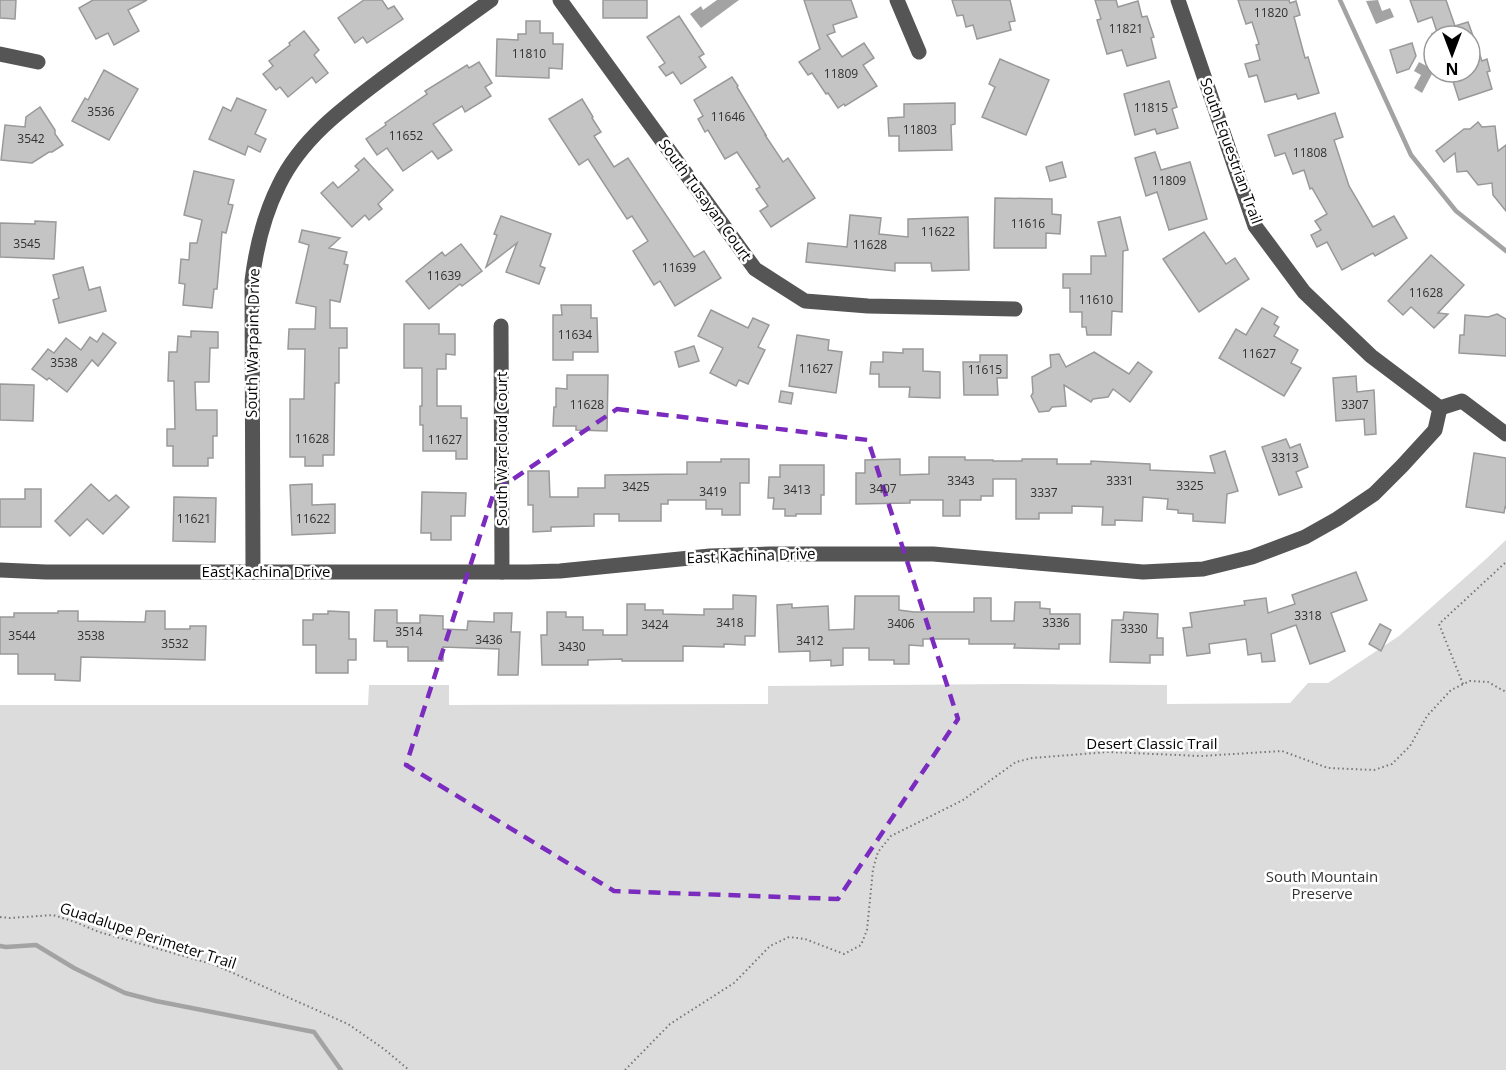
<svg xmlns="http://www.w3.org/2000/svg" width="1506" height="1070" font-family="'Open Sans',sans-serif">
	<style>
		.green { fill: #dcdcdc }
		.water { fill: #a3a3a3 }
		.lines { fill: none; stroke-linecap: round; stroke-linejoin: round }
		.stream { stroke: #a3a3a3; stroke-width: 4.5 }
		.building { fill: #c4c4c4; stroke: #999; stroke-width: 1.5 }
		.path { stroke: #777; stroke-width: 2; stroke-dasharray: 1.5 3; stroke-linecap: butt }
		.minor { stroke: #555; stroke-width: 15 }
		.marked { fill: none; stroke: #7b2cbf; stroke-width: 4.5; stroke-dasharray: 12 8; stroke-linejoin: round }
		.labels { text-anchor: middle; stroke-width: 5; stroke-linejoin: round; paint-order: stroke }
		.number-label { font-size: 12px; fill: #313131 }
		.street-label { font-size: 15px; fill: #000; stroke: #fff }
		.park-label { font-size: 15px; fill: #333; stroke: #fff }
	</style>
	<rect width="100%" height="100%" fill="#fff"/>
	<!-- green -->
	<path class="green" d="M1506,540V1070H0V705H368L369,685H449V705L768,704V686L1009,684L1167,685V704L1290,703L1308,683H1328L1399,636L1486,559Z"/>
	<!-- water -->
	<g class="water">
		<path d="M717,0H739L701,28L690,14L701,6L703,10Z"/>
		<path d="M1378,0L1382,11L1390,8L1394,17L1376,24L1366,1Z"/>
		<path d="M1419,62L1434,70L1422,93L1414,88L1421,75L1414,71Z"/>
	</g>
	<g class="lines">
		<!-- stream -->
		<g class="stream">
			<path d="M1340,0L1411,155L1456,211L1506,251"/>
			<path d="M0,946L6,947L36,945L74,968L125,993L156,1001L314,1032L341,1070"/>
		</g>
	</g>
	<!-- building -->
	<g class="building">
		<path d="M0,0H16L15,19L0,18Z"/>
		<path d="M93,0H147L128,10L139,31L114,45L108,33L96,39L79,8Z"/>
		<path d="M364,0H382L388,9L394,6L403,19L367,43L363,37L355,43L338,18Z"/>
		<rect x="603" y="0" width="44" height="18"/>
		<path d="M804,0H851L857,17L833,25L835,32L827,35L842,57L864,43L874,58L863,65L877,86L845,106L844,104L838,108L828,93L826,94L812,73L808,75L799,62L820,49Z"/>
		<path d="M952,0H1010L1015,21L1009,22L1011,30L977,39L973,25L966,27L963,15L957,16Z"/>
		<path d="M1095,0H1116L1118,7L1138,1L1142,17L1147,16L1154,37L1151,38L1156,58L1127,66L1122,50L1107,54L1097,20L1101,19Z"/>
		<path d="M1238,0H1289L1290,3L1296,1L1300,15L1294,17L1305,58L1308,57L1319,93L1298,99L1296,94L1265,102L1257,75L1249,77L1245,64L1260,60L1256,45L1259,44L1252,22L1246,24Z"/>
		<path d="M1410,0H1446L1455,26L1468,22L1482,61L1487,59L1490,71L1487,72L1492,89L1459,100L1450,72H1470V36H1433L1432,34L1437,32L1432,17L1418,22Z"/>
		<path d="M679,16L704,54L699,57L706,67L681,84L673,72L666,76L659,67L665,63L647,37Z"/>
		<path d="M526,21H540V33H553V44H563L562,69L549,68V78L496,76L497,39L518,40V34H526Z"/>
		<path d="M304,31L319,50L314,55L328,73L316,83L312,77L288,97L280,87L276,90L263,74L273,66L269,61L290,45L289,43Z"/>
		<path d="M1412,43L1416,56L1409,69L1397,73L1390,50Z"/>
		<path d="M1000,59L1049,80L1026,135L982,117L995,87L989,84Z"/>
		<path d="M479,62L492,83L485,87L491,96L465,112L462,106L433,124L452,150L438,159L432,151L403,171L387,148L377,155L366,139L386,125L385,123L427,94L425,91L467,65L469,68Z"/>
		<path d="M104,70L138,89L109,140L72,121L85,98L88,100Z"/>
		<path d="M732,77L738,86L737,87L766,135H765L783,162L788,158L815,198L771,227L760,211L768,206L756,189L760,187L737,152L725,159L708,130L705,132L698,119L703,116L694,100Z"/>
		<path d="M1169,81L1177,107L1172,109L1178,128L1157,134L1155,129L1135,135L1124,94Z"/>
		<path d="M237,98L266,110L255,134L266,139L260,152L248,146L245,155L209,139L223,107L231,111Z"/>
		<path d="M582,99L593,117L592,118L601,132L594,136L614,167L628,158L694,257L704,251L721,278L675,306L660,281L654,285L633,251L648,241L632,216L627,219L588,159L579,165L549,119Z"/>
		<path d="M955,103V124L951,125L952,150L899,151V136H889L888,118L904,117V104Z"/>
		<path d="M40,107L55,130V134L63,145L52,152H49L32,163L1,160L5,125L25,127L26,117Z"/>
		<path d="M1335,113L1343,137L1334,140L1349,186L1373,227L1394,216L1407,238L1375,256L1373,253L1342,270L1327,242L1317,247L1311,235L1321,230L1315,221L1327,214L1312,188L1310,189L1304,170L1293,174L1285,153L1275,156L1268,135Z"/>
		<path d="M1478,122L1482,127L1495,126L1498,151L1506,145V211L1493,195L1492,183L1478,185L1467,171L1457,172L1455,153L1444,162L1436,151L1464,129H1470Z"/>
		<path d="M1155,152L1161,170L1190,162L1207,219L1169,230L1157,192L1146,196L1135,158Z"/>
		<path d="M364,158L393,190L378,204L382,209L369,220L365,215L352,227L321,193L333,182L338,188L359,170L355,166Z"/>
		<path d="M1062,162L1066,177L1050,181L1046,167Z"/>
		<path d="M194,171L234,180L228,204L233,205L226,233L222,232L217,289H214L212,308L183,305L185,284L179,283L181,259L189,260L190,243H197L202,220L184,215Z"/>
		<path d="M995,198L1052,199V214L1061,215L1060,234L1046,233V248H994Z"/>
		<path d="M850,215L881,218L879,234L908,237V219L968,217L969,270L932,271L931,263H895V271L806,262L808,243L847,247Z"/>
		<path d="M501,216L551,234L540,266L545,268L539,284L506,272L517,243L486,267L497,235L494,234Z"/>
		<path d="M1120,217L1128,250L1123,251L1122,312L1112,311L1111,335H1087L1086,327H1082V312H1070V288H1063V274H1091V256H1106L1098,222Z"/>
		<path d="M35,221L56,222L54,259L0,257V223L35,224Z"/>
		<path d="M302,230L340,238L329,248L347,252L344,264L348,265L340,302L330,300V328H347V348H339V383H335L334,455H323V466H305V457H290V399H304L305,349H288L289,329H315L316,307L296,303L309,245L299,242Z"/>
		<path d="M1204,232L1226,264L1235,258L1249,279L1199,312L1163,259Z"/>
		<path d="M461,244L482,271L462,286L460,284L429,309L406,281L442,252L445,256Z"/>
		<path d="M1431,255L1464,285L1438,313L1448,314L1434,328L1411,307L1403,315L1388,301Z"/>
		<path d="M83,267L89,290L100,287L106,311L59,323L53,300L59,298L53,275Z"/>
		<path d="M561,305H591V318H597L598,352H573V360H553V315H562Z"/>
		<path d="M1262,308L1278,317L1274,324L1279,327L1274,336L1298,350L1291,363L1301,368L1284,396L1219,358L1236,329L1246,335Z"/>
		<path d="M711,310L748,328L753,318L769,325L758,347L765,350L748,384L739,380L736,386L710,373L723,348L698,336Z"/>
		<path d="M1497,314L1506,319V356L1459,353L1460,335H1464L1465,315L1488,317Z"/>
		<path d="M404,324H439V334H455V355L446,354V369H437V406H461V418H467V459H456V451H423V425H420V406H422V368H404Z"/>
		<path d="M191,331L218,332V348H210L209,382H195L196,410H217V436H213V458H208V466H173V446H167V429H175L174,381H168L169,352H177L178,336L191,337Z"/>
		<path d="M103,333L116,343L98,366L92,360L67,392L49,378L47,380L32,369L48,349L54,353L66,338L81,350L90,337L97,342Z"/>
		<path d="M797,335L829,340L828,350L842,352L836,393L789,386Z"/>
		<path d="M694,346L699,361L679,367L675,352Z"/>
		<path d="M903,349H923V371L940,372V398L909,397L910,387H879V374H870L871,362H883V352L903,353Z"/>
		<path d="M1094,352L1129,374L1138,362L1152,372L1130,402L1113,389L1108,397L1093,399L1091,402L1064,385L1066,406L1052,407L1049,411L1039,412L1031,396L1033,393L1032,377L1051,367L1050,355L1059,354L1066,367Z"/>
		<path d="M980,355H1007V378H997L998,395H964L963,362H980Z"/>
		<path d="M567,375H608L607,431L576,430V426H553L554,407H556V388L567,389Z"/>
		<path d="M1356,376L1357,392L1374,390L1376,434L1365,435L1364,419L1336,421L1333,378Z"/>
		<path d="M0,384L34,385L33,421L0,420Z"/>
		<path d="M781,391L793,393L791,404L779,402Z"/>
		<path d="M1286,439L1290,448L1300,444L1308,467L1296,472L1302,487L1279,495L1262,447Z"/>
		<path d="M1225,451L1238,491L1227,494L1225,523L1193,521V514L1178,513V510L1167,509L1168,499L1143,497L1142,521L1115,520V525H1102L1103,507L1072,506V513H1039V519H1016V479H993V496H981V500H960V516H943V500H910V503L856,504V473H865V460L900,459V475L929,474V457H965V460H993V461H1022V459H1057V464H1091V461L1150,464V470L1215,473L1210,456Z"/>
		<path d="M1474,453L1506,458V508L1505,507L1504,513L1466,507Z"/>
		<path d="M721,459H749V483H740V515H722V509H706V500H668V504H661V521H619V514H594V526L551,527V531L533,532V505H528V471H549L550,497H578V488H605V475L687,474V462H721Z"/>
		<path d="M780,465H824V495H821V514H796V516H785V509H773L774,498H768L769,477H780Z"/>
		<path d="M91,484L109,501L116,495L129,507L103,534L87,519L70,536L55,521Z"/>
		<path d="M312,484V505L335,504V533L292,535L290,485Z"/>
		<path d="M25,489H41V527H0V499H25Z"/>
		<path d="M422,492L466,493L465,516H451V540H431V533H421Z"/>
		<path d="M174,497L216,498L215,542L173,541Z"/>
		<path d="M1356,572L1367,600L1331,613L1345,651L1310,664L1296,625L1271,634L1275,661L1262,662L1261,653L1248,655L1246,639L1209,644L1210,653L1187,656L1183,628L1192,627L1190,613L1245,605L1244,601L1266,598L1268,613L1295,604L1292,595Z"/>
		<path d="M733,595L756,596L755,636H745V645L724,644V647L683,646V661H622V659L588,660V665H542L541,635H547V612H566V617H583V630H603V635H627V604H645V610H663V614L704,615V609H733Z"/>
		<path d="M855,596H899V610L914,612H974V598H991V621H1014L1015,602H1040V608L1050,609V614H1080V644H1059V649L1014,648L1015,644H969V639H923V646L909,645V664H894V660H869V648H843V665L831,666V660L810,661V651L779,652L777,605L792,604V608L828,606L829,630L854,629Z"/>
		<path d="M375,610H397V623H420V615L443,616V629L467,630L468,621L494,622V613H512L511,632H520L518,675H498L499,649L443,647V661H408V647H387V641H374Z"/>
		<path d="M58,611H78V621L145,622L146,611H165V629H190V626H206L205,660L81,657L80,681L55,680V674H18V654H0V617H14V613H58Z"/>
		<path d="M328,611L349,612V639H356V660H348V673H316V645H303V620H313V614H328Z"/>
		<path d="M1124,612L1158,614L1157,638H1163V655H1150V663L1110,662L1112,620H1123Z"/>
		<path d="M1380,624L1391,630L1381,651L1369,644Z"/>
	</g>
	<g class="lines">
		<!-- path -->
		<g class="path">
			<path d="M1463,684L1439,624L1506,562"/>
			<path d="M0,917L10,918L53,915L75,922L99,932L215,965L348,1024L384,1049L409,1070"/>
			<path d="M625,1070L670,1024L734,983L770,946L789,937L805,939L844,954L861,945L867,930L873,869L878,852L891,836L963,800L1016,762L1032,758L1108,752L1201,756L1282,751L1328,768L1374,770L1392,764L1410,746L1427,716L1451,690L1470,681L1488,682L1506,692"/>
		</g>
		<!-- minor -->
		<g class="minor">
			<path d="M560,0L755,269L805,301L868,306L1015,309"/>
			<path d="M897,0L919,52"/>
			<path d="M1178,0L1255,226L1304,292L1371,356L1440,408"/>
			<path d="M0,54L38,62"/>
			<path d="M501,326L502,572"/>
			<path d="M1440,408L1462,401L1506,434"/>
			<path d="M0,570L46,572H528L560,571L710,556L769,554H933L1143,572L1203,569L1252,557L1305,537L1337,519L1374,494L1402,466L1435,430L1440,408"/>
			<path d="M253,572L252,281C256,248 264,215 279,185C301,139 343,108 383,78C419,51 455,26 491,0"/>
		</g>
	</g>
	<!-- marked area -->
	<path class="marked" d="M617,409L868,440L958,719L838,899L614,891L406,765L494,492Z"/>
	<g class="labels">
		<!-- number labels -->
		<g class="number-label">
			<text x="1271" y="17">11820</text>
			<text x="1126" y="33">11821</text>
			<text x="529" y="58">11810</text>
			<text x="841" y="78">11809</text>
			<text x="1151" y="112">11815</text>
			<text x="101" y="116">3536</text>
			<text x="728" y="121">11646</text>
			<text x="920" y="134">11803</text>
			<text x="406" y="140">11652</text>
			<text x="31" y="143">3542</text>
			<text x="1310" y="157">11808</text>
			<text x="1169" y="185">11809</text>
			<text x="1028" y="228">11616</text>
			<text x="938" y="236">11622</text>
			<text x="27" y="248">3545</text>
			<text x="870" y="249">11628</text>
			<text x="679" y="272">11639</text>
			<text x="444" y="280">11639</text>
			<text x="1426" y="297">11628</text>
			<text x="1096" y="304">11610</text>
			<text x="575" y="339">11634</text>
			<text x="1259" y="358">11627</text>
			<text x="64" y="367">3538</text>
			<text x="816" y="373">11627</text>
			<text x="985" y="374">11615</text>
			<text x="587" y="409">11628</text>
			<text x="1355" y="409">3307</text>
			<text x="312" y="443">11628</text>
			<text x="445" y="444">11627</text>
			<text x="1285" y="462">3313</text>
			<text x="961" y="485">3343</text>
			<text x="1120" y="485">3331</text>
			<text x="1190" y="490">3325</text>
			<text x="636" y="491">3425</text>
			<text x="883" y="493">3407</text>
			<text x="797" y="494">3413</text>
			<text x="713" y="496">3419</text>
			<text x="1044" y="497">3337</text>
			<text x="194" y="523">11621</text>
			<text x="313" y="523">11622</text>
			<text x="1308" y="620">3318</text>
			<text x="730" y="627">3418</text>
			<text x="1056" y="627">3336</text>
			<text x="901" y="628">3406</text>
			<text x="655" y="629">3424</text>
			<text x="1134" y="633">3330</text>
			<text x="409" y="636">3514</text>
			<text x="22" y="640">3544</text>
			<text x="91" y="640">3538</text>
			<text x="489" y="644">3436</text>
			<text x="810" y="645">3412</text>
			<text x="175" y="648">3532</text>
			<text x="572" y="651">3430</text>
		</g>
		<!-- street labels -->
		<g class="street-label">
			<text transform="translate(1231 151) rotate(70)" y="5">South Equestrian Trail</text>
			<text transform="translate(705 200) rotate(54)" y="5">South Tusayan Court</text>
			<text transform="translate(253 343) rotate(-89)" y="5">South Warpaint Drive</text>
			<text transform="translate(502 449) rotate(-90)" y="5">South Warcloud Court</text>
			<text transform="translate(751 556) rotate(-2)" y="5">East Kachina Drive</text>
			<text x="266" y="577">East Kachina Drive</text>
			<text x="1152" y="749">Desert Classic Trail</text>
			<text transform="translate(148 936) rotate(18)" y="5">Guadalupe Perimeter Trail</text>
		</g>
		<!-- park labels -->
		<g class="park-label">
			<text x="1322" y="882">South Mountain<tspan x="1322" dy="17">Preserve</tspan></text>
		</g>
	</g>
	<!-- north arrow -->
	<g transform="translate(1452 54) rotate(180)"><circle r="28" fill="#ffffff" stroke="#999999" stroke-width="1.5"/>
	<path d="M0-4.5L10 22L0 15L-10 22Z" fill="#000000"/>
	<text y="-9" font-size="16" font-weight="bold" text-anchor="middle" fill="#000000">N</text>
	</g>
</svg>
